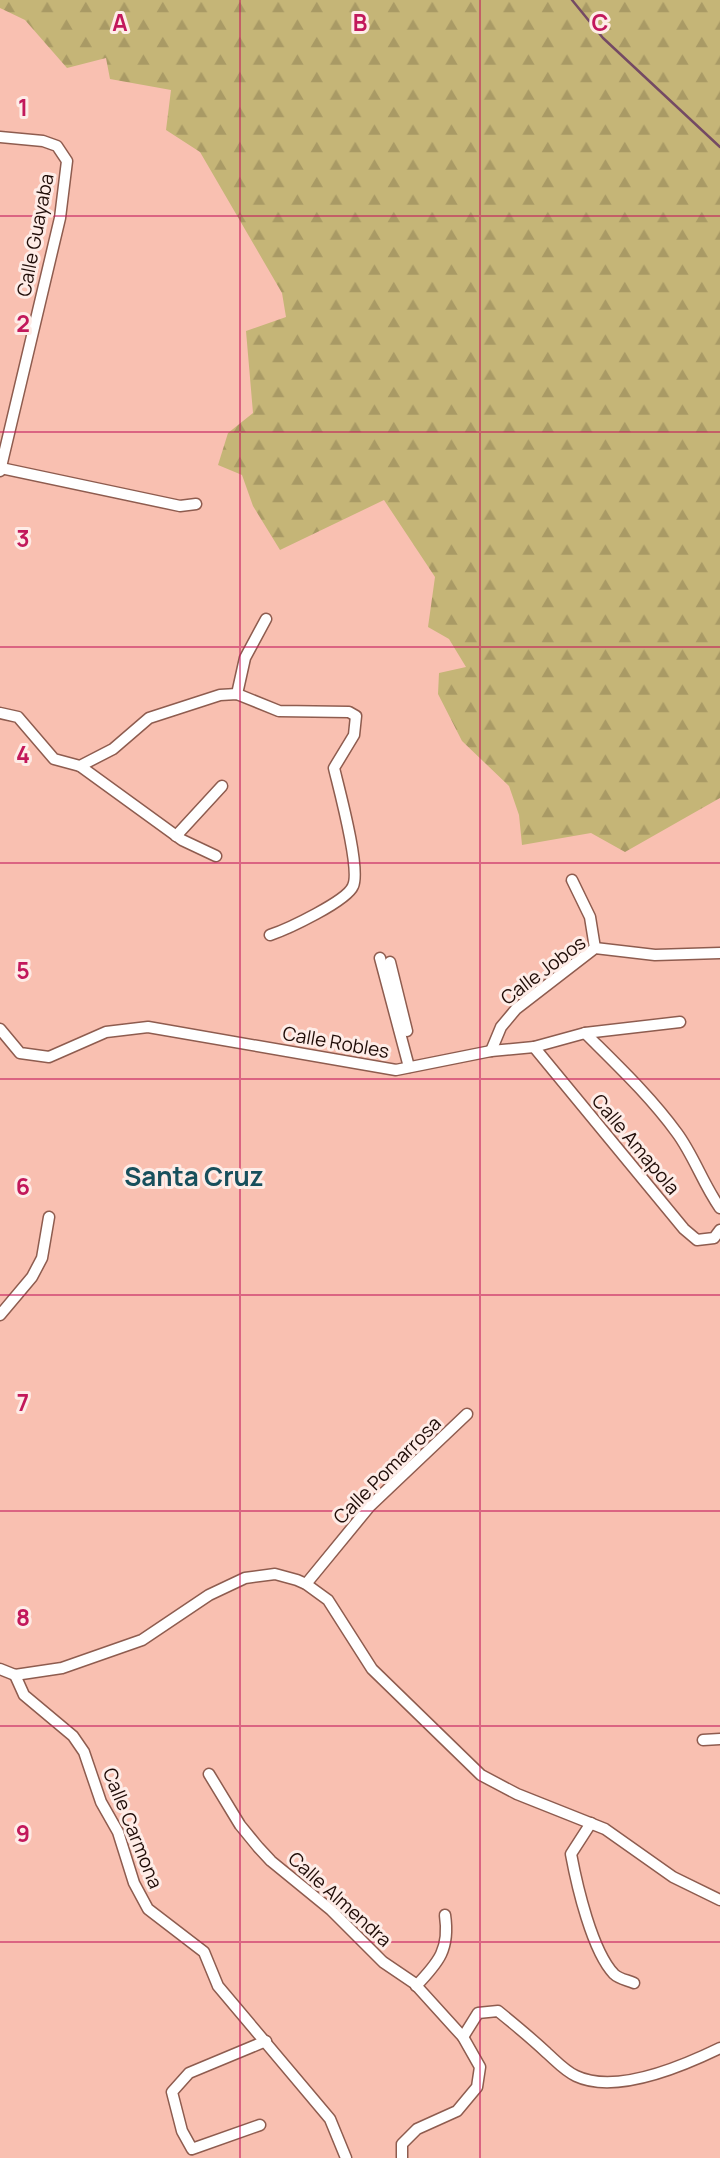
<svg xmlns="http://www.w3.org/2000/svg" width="720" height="2158" font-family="Manrope,sans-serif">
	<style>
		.forest { fill: url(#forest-firs) }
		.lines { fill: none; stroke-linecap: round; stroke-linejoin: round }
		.stream { stroke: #744a64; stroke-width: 2.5 }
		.minor-casing { stroke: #8e5c4f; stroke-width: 13 }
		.minor { stroke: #fff; stroke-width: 10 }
		.grid { fill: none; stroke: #c2185b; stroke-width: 2; stroke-opacity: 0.55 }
		.labels { text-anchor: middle; stroke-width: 6; stroke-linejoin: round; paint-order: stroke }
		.street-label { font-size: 19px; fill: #1f0c07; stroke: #feece7 }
		.district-label { font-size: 26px; font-weight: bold; fill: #174f5c; stroke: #feece7 }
		.grid-label { font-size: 23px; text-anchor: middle; font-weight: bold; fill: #c2185b; stroke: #feece7; stroke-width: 6; stroke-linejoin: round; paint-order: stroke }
	</style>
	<defs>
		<pattern id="forest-firs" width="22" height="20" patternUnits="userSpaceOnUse" patternTransform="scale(1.75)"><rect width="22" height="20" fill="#c5b577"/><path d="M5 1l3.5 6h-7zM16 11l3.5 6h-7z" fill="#a99a65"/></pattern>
	</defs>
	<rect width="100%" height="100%" fill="#f9c0b1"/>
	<!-- forest -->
	<path class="forest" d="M0,0H720V798L625,852L591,833L522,845L519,815L509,786L462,741L438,694L439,673L466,667L449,639L428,627L435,577L384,500L280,550L253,506L242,475L218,465L228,433L253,413L246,331L286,317L282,293L200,152L166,130L171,90L110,79L106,58L67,68L25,20L0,8Z"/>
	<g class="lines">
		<!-- stream -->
		<path class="stream" d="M572,0L603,38L720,147"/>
		<!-- minor casing -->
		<g class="minor-casing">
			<g id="minor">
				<path d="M0,137L43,141L57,146L67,161L60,218L0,471"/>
				<path d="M1,468L180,506L196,504"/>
				<path d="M237,694L245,658L266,619"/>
				<path d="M0,713L18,717L54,759L80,766L113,749L149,718L220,695L237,694L279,711L349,712L356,716L354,735L334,768C339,789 361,869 353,886C347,901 288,929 270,935"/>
				<path d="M80,766L182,840L216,856"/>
				<path d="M176,836L222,786"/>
				<path d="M572,880L590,917L595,948"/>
				<path d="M380,958L409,1067"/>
				<path d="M390,962L407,1031"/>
				<path d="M0,1029L20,1053L49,1057L106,1032L148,1027L396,1070L491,1051L534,1047L585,1033L680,1022"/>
				<path d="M585,1033C617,1065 650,1096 677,1133C694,1156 703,1184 720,1208"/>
				<path d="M534,1047L684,1229L697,1240L714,1238L720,1230"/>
				<path d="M491,1051L501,1027L516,1009L595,948L655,955L720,953"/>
				<path d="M0,1315L32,1277L42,1258L49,1217"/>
				<path d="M306,1584L370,1506L467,1414"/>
				<path d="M0,1669L15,1675L62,1668L142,1640L209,1595L245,1578L275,1574L297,1580L306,1584L328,1600L372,1669L481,1775L517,1794L605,1829L673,1877L720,1900"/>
				<path d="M15,1675L24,1695L73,1736L84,1752L101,1802L118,1832L134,1883L148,1909L204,1952L218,1986L330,2119L346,2158"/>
				<path d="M703,1740L720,1739"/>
				<path d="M209,1774L240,1825L258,1847L271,1861L331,1910L383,1962L414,1983L463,2037L480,2067L477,2087L457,2111L417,2129L402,2144V2158"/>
				<path d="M591,1823L571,1854C577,1886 592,1951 614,1974C619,1979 627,1980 634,1983"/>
				<path d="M416,1986C439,1962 450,1949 445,1915"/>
				<path d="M463,2037L478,2013L498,2011C514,2024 531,2038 547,2053C556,2061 565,2071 576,2076C616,2095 683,2066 720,2048"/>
				<path d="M260,2125L192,2149L182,2131L172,2092L189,2073L266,2041"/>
			</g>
		</g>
		<!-- minor -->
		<use href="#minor" class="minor"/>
	</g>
	<!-- grid -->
	<path class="grid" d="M240,0V2158M480,0V2158M0,216H720M0,432H720M0,647H720M0,863H720M0,1079H720M0,1295H720M0,1511H720M0,1726H720M0,1942H720"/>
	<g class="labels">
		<!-- street labels -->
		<g class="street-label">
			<text transform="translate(35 235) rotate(-79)" y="7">Calle Guayaba</text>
			<text transform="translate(543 970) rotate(-37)" y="7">Calle Jobos</text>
			<text transform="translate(336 1042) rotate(10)" y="7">Calle Robles</text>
			<text transform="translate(636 1144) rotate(50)" y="7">Calle Amapola</text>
			<text transform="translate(387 1470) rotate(-45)" y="7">Calle Pomarrosa</text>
			<text transform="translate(133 1828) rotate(68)" y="7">Calle Carmona</text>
			<text transform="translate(340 1899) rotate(42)" y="7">Calle Almendra</text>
		</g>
		<!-- district labels -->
		<g class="district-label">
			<text x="194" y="1186">Santa Cruz</text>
		</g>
	</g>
	<g class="grid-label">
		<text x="120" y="31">A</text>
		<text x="360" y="31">B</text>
		<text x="600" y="31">C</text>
		<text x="23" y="116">1</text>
		<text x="23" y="332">2</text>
		<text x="23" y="547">3</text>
		<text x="23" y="763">4</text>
		<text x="23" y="979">5</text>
		<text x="23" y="1195">6</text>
		<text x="23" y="1411">7</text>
		<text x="23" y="1626">8</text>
		<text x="23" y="1842">9</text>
	</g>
</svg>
